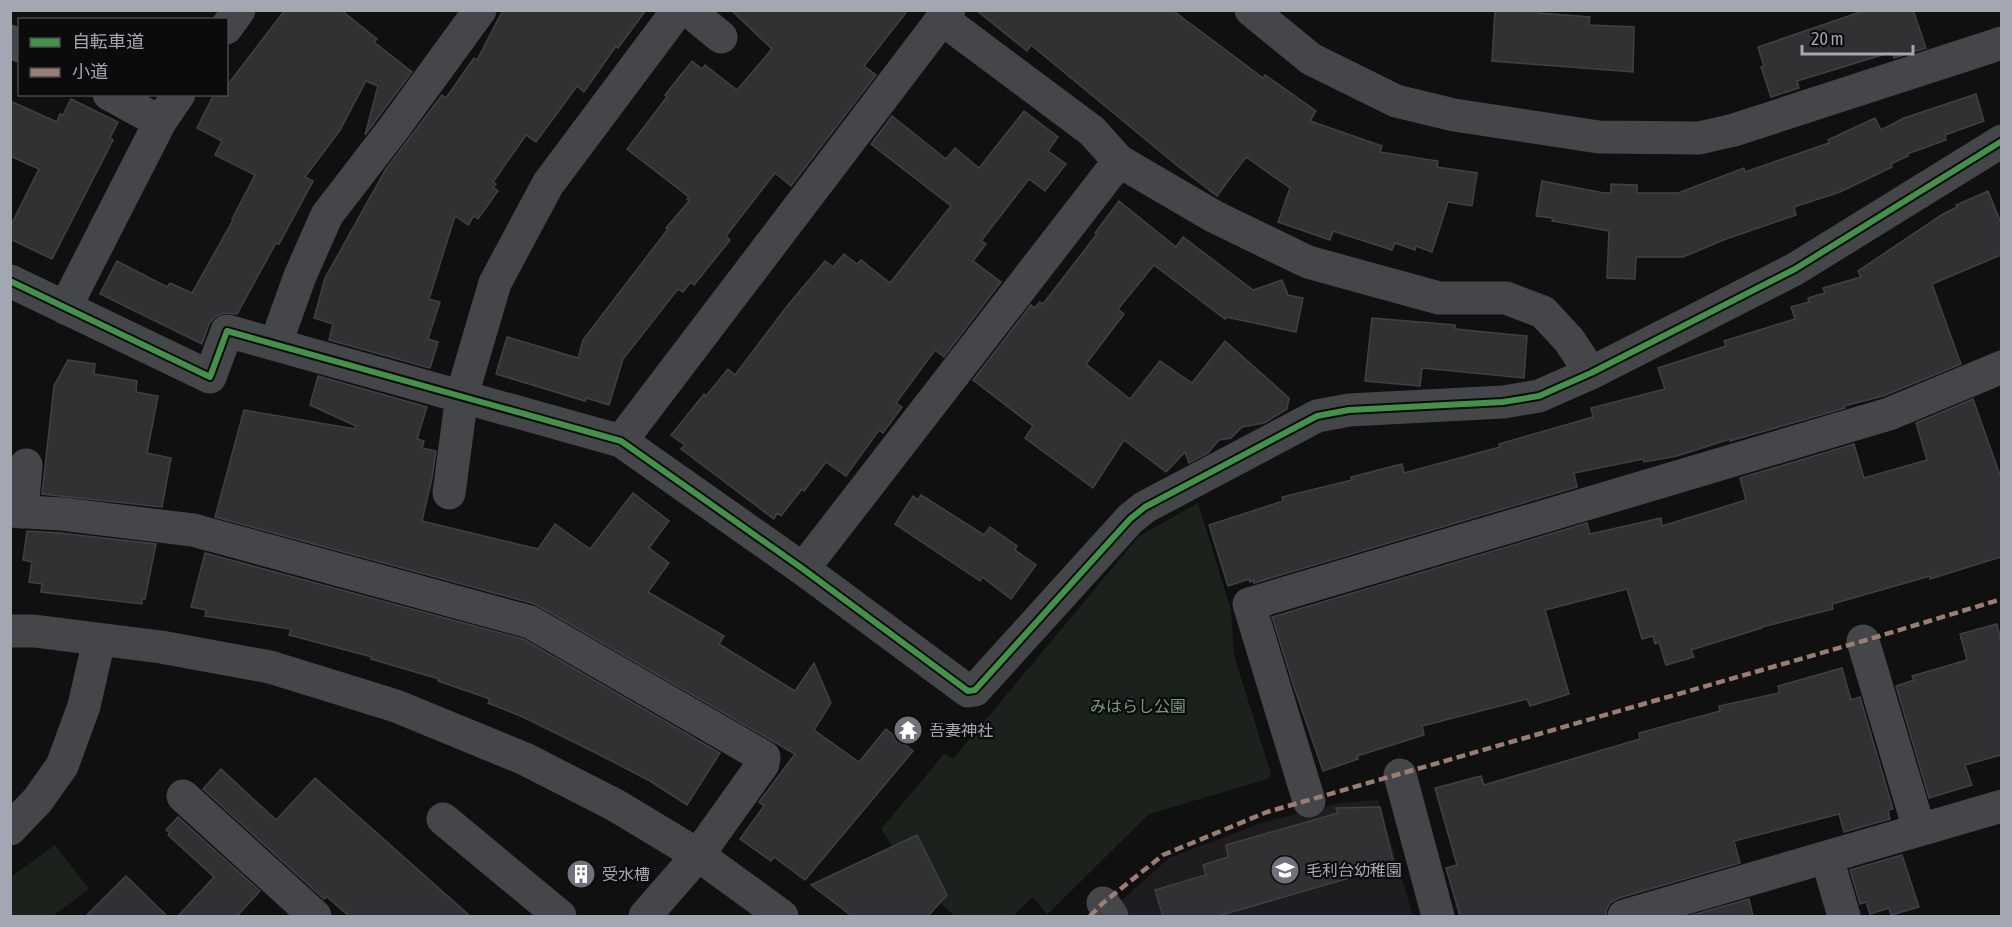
<svg xmlns="http://www.w3.org/2000/svg" width="2012" height="927" font-family="'Asap Condensed','Noto Sans JP',sans-serif">
	<style>
		.built { fill: #1d1d1f }
		.green { fill: #1b211b }
		.building { fill: #313133; stroke: #404144; stroke-width: 1.5 }
		.lines { fill: none; stroke-linecap: round; stroke-linejoin: round }
		.minor { stroke: #454649; stroke-width: 33 }
		.quiet { stroke: #9b7d72; stroke-width: 4.5; stroke-dasharray: 9 4.5; stroke-linecap: butt }
		.cycleway-casing { stroke: #0b0b0c; stroke-width: 10 }
		.cycleway { stroke: #419447; stroke-width: 6 }
		.labels { text-anchor: middle; stroke-width: 4.5; stroke-linejoin: round; paint-order: stroke }
		.park-label { font-size: 16px; fill: #799d7a; stroke: #0b0b0c }
		.poi-label { font-size: 16px; fill: #a2a7b2; stroke: #0b0b0c; text-anchor: start }
	</style>
	<rect width="100%" height="100%" fill="#101011"/>
	<!-- built -->
	<path class="built" d="M1378,800L1413,916H1125L1121,901L1169,858L1264,822L1340,803Z"/>
	<!-- green -->
	<g class="green">
		<path d="M1198,503L1231,610L1234,655L1271,774L1268,779L1149,814L1047,915L1033,897L1013,916H954L912,877L881,829L945,753L953,759L1139,536Z"/>
		<path d="M55,845L89,889L53,916H11V877Z"/>
	</g>
	<!-- building -->
	<g class="building">
		<path d="M285,10H341L377,39L374,42L412,72L365,135L378,86L366,81L340,130L305,177L313,181L279,244L276,243L237,314L223,313L215,317L209,324L202,344L100,294L117,261L167,287L170,283L192,293L233,220L232,219L255,175L215,155L222,141L197,128L214,94H226V87Z"/>
		<path d="M503,10H646L618,48L616,46L584,92L577,86L536,142L526,135L493,182L496,184L493,187L498,191L478,219L474,216L468,225L455,216L429,299L440,302L428,339L438,342L430,368L329,340L333,324L314,318L325,278L386,169L442,95L446,98L474,58L477,60Z"/>
		<path d="M731,10H908L864,66L876,75L791,186L775,173L726,236L730,240L694,285L691,282L683,292L678,289L623,359L609,405L586,398L585,401L496,374L507,337L578,358L583,340L668,229L666,228L689,201L687,199L689,197L627,149L667,97L665,95L692,61L702,69L705,65L737,90L772,49Z"/>
		<path d="M976,10H1172L1263,78L1265,75L1316,111L1310,121L1382,146L1380,152L1438,161L1437,167L1477,173L1472,206L1448,202L1432,252L1416,246L1415,250L1395,243L1392,250L1333,231L1330,240L1278,222L1290,188L1246,157L1217,196L1179,167L1031,45L1027,51Z"/>
		<path d="M1495,10H1540L1539,13L1590,17L1589,25L1634,27L1633,72L1492,61Z"/>
		<path d="M1866,10H1913L1926,48L1894,58L1892,52L1797,81L1799,88L1771,97L1761,67L1764,66L1758,47Z"/>
		<path d="M1976,94L1984,121L1945,135L1946,140L1907,154L1908,156L1891,164L1892,167L1840,192L1794,207L1796,215L1726,239L1683,257H1636L1635,279L1607,278L1609,231L1552,221L1553,218L1536,216L1542,181L1604,193H1611V184L1637,185V193H1678L1744,168L1745,172L1829,143L1828,140L1875,118L1881,130L1904,118Z"/>
		<path d="M71,99L118,122L110,138L113,140L52,259L10,239V227L39,169L10,156V101L57,122L60,114L63,115Z"/>
		<path d="M1024,111L1058,137L1048,151L1066,164L1045,191L1029,179L981,241L986,244L973,261L1001,282L944,357L935,350L896,403L902,407L883,433L879,430L846,476L826,462L804,491L802,489L781,516L777,513L774,519L681,449L685,445L671,435L704,394L706,396L728,369L735,375L788,305L825,261L833,267L844,254L857,264L861,260L890,283L951,206L871,144L892,116L946,159L955,148L979,168Z"/>
		<path d="M1988,191L2001,223V255L1932,284L1961,364L1883,396L1844,406L1845,408L1730,441V439L1677,456L1644,462L1643,459L1574,473L1577,487L1254,583L1253,580L1250,582L1249,579L1228,586L1209,525L1283,501L1282,497L1352,480L1351,477L1402,464L1404,473L1500,447L1499,444L1593,417L1591,408L1665,389L1658,368L1726,346L1724,341L1795,319L1791,307L1809,302L1808,298L1825,293L1823,288L1861,277L1858,271L1943,214L1957,207L1956,205Z"/>
		<path d="M1119,201L1176,247L1183,237L1253,290L1282,280L1288,295L1303,298L1296,332L1226,317L1225,319L1154,265L1118,309L1124,314L1086,364L1130,399L1160,361L1192,383L1225,341L1289,398L1287,409L1264,423L1242,427L1231,438L1219,440L1208,453L1189,463L1185,452L1166,472L1124,440L1093,488L1025,438L1033,426L973,380L1031,305L1034,308L1040,302L1043,304L1097,234L1095,233Z"/>
		<path d="M1372,318L1455,325V329L1527,336L1524,378L1422,368L1420,386L1365,381Z"/>
		<path d="M68,360L95,364L94,374L137,381L136,392L158,396L147,453L171,458L162,507L42,494L54,386Z"/>
		<path d="M318,376L427,407L417,439L424,441L422,448L436,451L432,478L422,521L538,549L555,524L590,549L633,493L669,521L649,548L669,563L648,592L724,636L719,644L795,691L814,663L831,703L814,730L859,762L886,729L913,751L805,880L774,857L771,861L740,839L764,806L759,802L795,754L535,604L215,517L244,410L355,429L356,426L310,405Z"/>
		<path d="M1973,399L2001,478V557L1930,579V576L1832,604L1833,609L1762,627V628L1691,650L1694,657L1666,665L1659,642L1655,644L1653,636L1642,639L1627,589L1545,610L1569,694L1530,706L1527,699L1422,726L1424,735L1357,756L1358,759L1323,771L1294,687L1272,617L1587,523L1590,534L1661,518L1662,526L1746,500L1740,478L1854,444L1864,478L1927,460L1916,423Z"/>
		<path d="M921,495L984,535L990,527L1017,546L1015,550L1036,565L1011,599L982,577L980,581L895,524L913,496L918,500Z"/>
		<path d="M27,531L60,533L156,544L145,599H142V604L41,592L42,584L29,582L32,562L23,560Z"/>
		<path d="M205,553L523,639L720,753L687,805L650,781L598,754L523,717L488,703L490,699L438,681L439,679L371,659L372,657L289,635L291,629L205,616L206,610L191,607Z"/>
		<path d="M1997,624L2001,642V755L1965,765L1972,785L1929,798L1896,686L1914,680L1912,676L1967,660L1960,634Z"/>
		<path d="M1842,668L1851,700L1860,697L1893,809L1888,810L1890,819L1844,832L1839,814L1734,841L1740,863L1619,898L1610,903L1606,911V916H1460L1446,868L1457,865L1435,788L1481,776L1484,785L1640,739L1639,733L1720,711L1719,706L1779,693L1778,686Z"/>
		<path d="M221,769L276,820L315,778L470,916H349L327,897L324,899L203,789Z"/>
		<path d="M1380,807L1394,865L1218,916H1163L1155,890L1206,875L1203,865L1228,857L1226,845L1338,813L1336,808Z"/>
		<path d="M178,817L260,891L237,916H178L214,877L168,835L170,833L166,830Z"/>
		<path d="M917,835L947,895L928,916H852L811,885Z"/>
		<path d="M1902,855L1919,907L1891,915L1889,908L1870,914L1866,902L1860,904L1850,870Z"/>
		<path d="M126,876L167,916H86Z"/>
		<path d="M1749,899L1753,916H1689Z"/>
	</g>
	<g class="lines">
		<!-- minor -->
		<g class="minor">
			<path d="M688,10L721,37"/>
			<path d="M949,10L942,19L1092,131L1119,161L1215,217L1308,262L1439,298H1506L1543,312L1569,340L1591,373"/>
			<path d="M1251,10L1311,59L1396,101L1454,115L1599,137L1699,138L1734,130L2002,43"/>
			<path d="M226,28L239,10"/>
			<path d="M10,41L20,46"/>
			<path d="M109,94L160,122"/>
			<path d="M10,281L210,377L227,331L621,441L803,569L968,691L975,690L1130,519L1145,507L1317,416L1349,410L1503,402L1539,396L1591,373L1795,269L2002,141"/>
			<path d="M65,308L160,122L179,94"/>
			<path d="M276,343L300,276L327,215L394,128L480,10"/>
			<path d="M621,441L942,19"/>
			<path d="M449,493L462,395L495,283L548,184L678,10"/>
			<path d="M10,511L62,514L193,530L530,622L764,757L763,764L698,855L645,916"/>
			<path d="M22,512L26,465"/>
			<path d="M803,569L1119,161"/>
			<path d="M10,631H34L161,647L270,667L396,706L525,759L615,805L698,855L782,916"/>
			<path d="M1863,641L1919,829"/>
			<path d="M1400,775L1438,916"/>
			<path d="M183,796L315,916"/>
			<path d="M1309,801L1249,604L1889,414L2002,367"/>
			<path d="M443,819L560,916"/>
			<path d="M10,829L37,801L62,766L84,706L99,640"/>
			<path d="M1827,858L1844,916"/>
			<path d="M1103,903L1112,916"/>
			<path d="M1624,916L2002,806"/>
		</g>
		<!-- quiet -->
		<path class="quiet" d="M1090,916L1103,903L1163,855L1267,812L1863,641L2002,599"/>
		<!-- cycleway casing -->
		<g class="cycleway-casing">
			<path id="cycleway" d="M10,281L210,377L227,331L621,441L803,569L968,691L975,690L1130,519L1145,507L1317,416L1349,410L1503,402L1539,396L1591,373L1795,269L2002,141"/>
		</g>
		<!-- cycleway -->
		<use href="#cycleway" class="cycleway"/>
	</g>
	<!-- icons -->
	<defs>
		<g id="temple-disc" transform="scale(1.5)"><circle r="9.5" fill="#6f727a" stroke="#0b0b0c"/><path d="M0-6L5-2H3V0L6.5 2.5H4V6H1.5V3h-3V6H-4V2.5H-6.5L-3 0V-2H-5Z" fill="#fff"/></g>
		<g id="school-disc" transform="scale(1.5)"><circle r="9.5" fill="#6f727a" stroke="#0b0b0c"/><path d="M0-5L7-2L0 1L-7-2ZM-4 1L0 2.5L4 1V4Q0 6-4 4Z" fill="#fff"/></g>
		<g id="building-disc" transform="scale(1.5)"><circle r="9.5" fill="#6f727a" stroke="#0b0b0c"/><path d="M-4-6H4V6H1V3H-1V6H-4ZM-2.5-4.3h1.7v1.8h-1.7ZM.8-4.3h1.7v1.8H.8ZM-2.5-1h1.7V.8h-1.7ZM.8-1h1.7V.8H.8Z" fill="#fff"/></g>
	</defs>
	<g fill-rule="evenodd">
		<use href="#temple-disc" x="908" y="730"/>
		<use href="#school-disc" x="1285" y="870"/>
		<use href="#building-disc" x="581" y="874"/>
	</g>
	<g class="labels">
		<!-- park labels -->
		<g class="park-label">
			<text x="1138" y="712">みはらし公園</text>
		</g>
		<!-- poi labels -->
		<g class="poi-label">
			<text x="929" y="736">吾妻神社</text>
			<text x="1306" y="876">毛利台幼稚園</text>
			<text x="602" y="880">受水槽</text>
		</g>
	</g>
	<!-- border -->
	<rect width="2012" height="927" fill="none" stroke="#a2a7b2" stroke-width="24"/>
	<!-- legend -->
	<rect x="18" y="18" width="210" height="78" fill="#0b0b0c" stroke="#47494e" stroke-width="1.5"/>
	<rect x="30" y="38" width="30" height="9" fill="#419447" stroke="#47494e" stroke-width="1.5"/>
	<text x="72" y="48" font-size="18" fill="#a2a7b2">自転車道</text>
	<rect x="30" y="68" width="30" height="9" fill="#9b7d72" stroke="#47494e" stroke-width="1.5"/>
	<text x="72" y="78" font-size="18" fill="#a2a7b2">小道</text>
	<!-- scale -->
	<path d="M1802 45v9h111v-9" fill="none" stroke="#a2a7b2" stroke-width="3"/>
	<text x="1811" y="45" font-size="18" fill="#a2a7b2" stroke="#0b0b0c" stroke-width="4.5" paint-order="stroke">20 m</text>
</svg>
